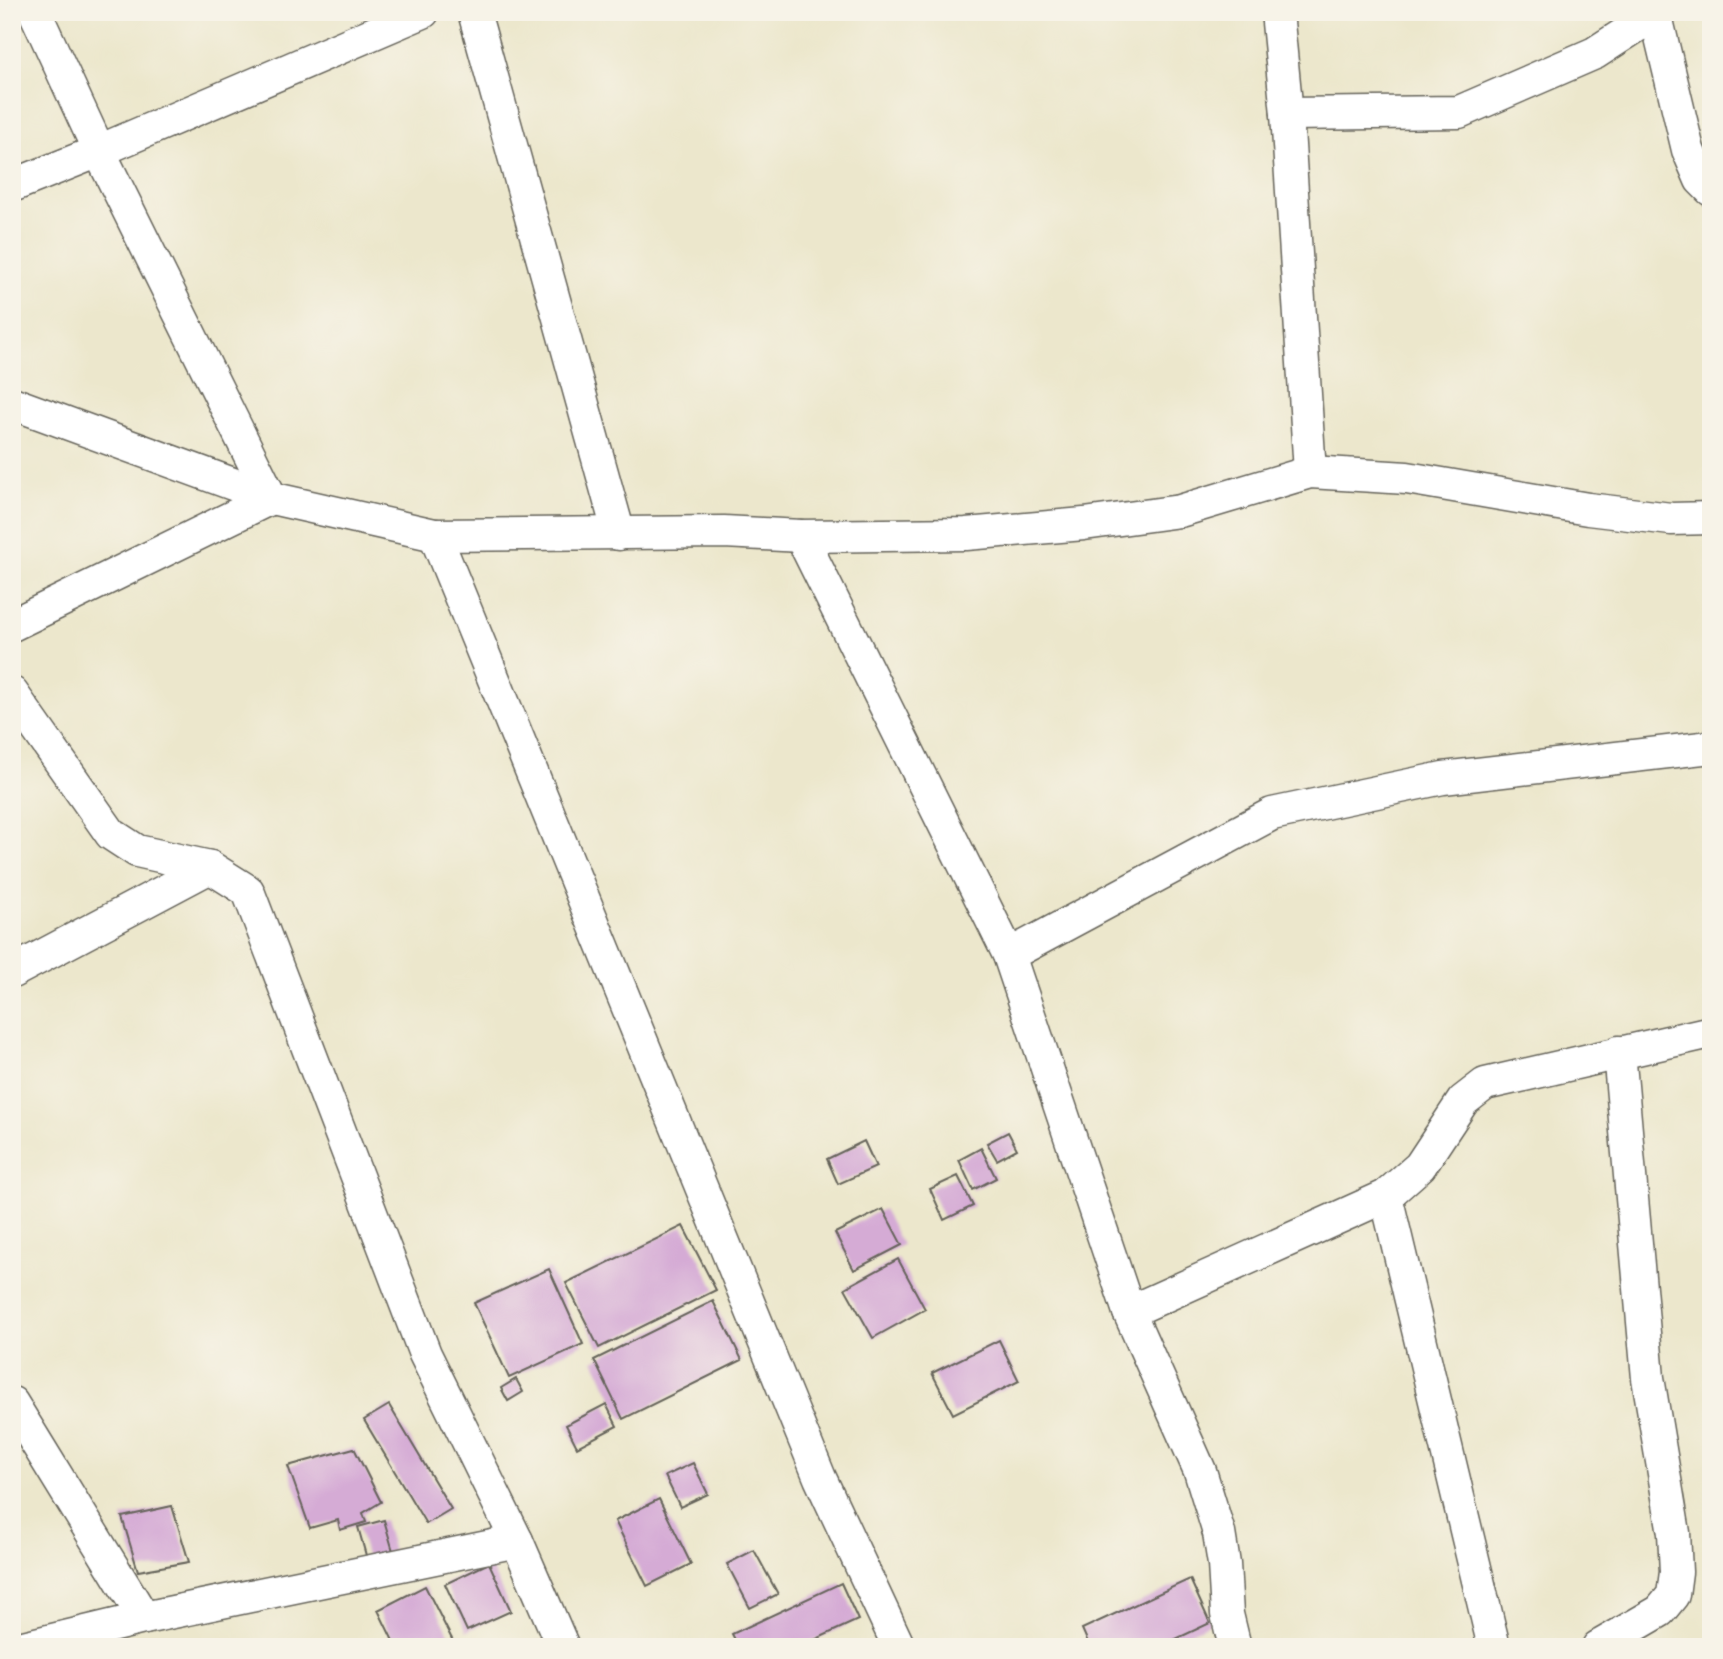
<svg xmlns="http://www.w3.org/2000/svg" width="1723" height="1659" font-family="'Playpen Sans',sans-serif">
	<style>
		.building { fill: #d5abd5 }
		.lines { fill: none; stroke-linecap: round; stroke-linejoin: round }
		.minor-casing { stroke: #65635a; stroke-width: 35 }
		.minor { stroke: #fff; stroke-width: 32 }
	</style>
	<rect width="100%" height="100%" fill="#f7f3e8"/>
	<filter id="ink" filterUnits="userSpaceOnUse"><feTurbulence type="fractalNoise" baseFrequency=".0143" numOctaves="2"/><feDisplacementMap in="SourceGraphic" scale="14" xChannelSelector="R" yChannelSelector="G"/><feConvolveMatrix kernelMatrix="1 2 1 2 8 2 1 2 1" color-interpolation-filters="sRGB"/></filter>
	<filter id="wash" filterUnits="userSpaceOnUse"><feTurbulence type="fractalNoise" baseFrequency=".00686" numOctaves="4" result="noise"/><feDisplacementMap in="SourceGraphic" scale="28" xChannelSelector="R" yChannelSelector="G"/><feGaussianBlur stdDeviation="1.57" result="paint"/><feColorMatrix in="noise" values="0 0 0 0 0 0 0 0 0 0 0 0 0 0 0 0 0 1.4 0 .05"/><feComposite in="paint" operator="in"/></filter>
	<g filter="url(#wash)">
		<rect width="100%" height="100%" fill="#ece7cc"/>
		<g id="blocks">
			<!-- building -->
			<g class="building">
				<path d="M1008,1132L1017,1149L997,1160L987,1143Z"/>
				<path d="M864,1141L876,1167L838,1184L827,1159Z"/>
				<path d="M981,1148L996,1178L973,1190L959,1160Z"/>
				<path d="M958,1176L973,1206L944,1220L930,1189Z"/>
				<path d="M883,1209L902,1245L854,1270L835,1233Z"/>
				<path d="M683,1226L716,1290L599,1348L566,1283Z"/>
				<path d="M898,1259L925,1309L873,1338L845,1288Z"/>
				<path d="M549,1269L583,1344L509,1378L474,1303Z"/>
				<path d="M713,1301L742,1360L623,1419L594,1360Z"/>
				<path d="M999,1340L1019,1381L953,1414L932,1373Z"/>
				<path d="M516,1379L523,1392L508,1401L501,1388Z"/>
				<path d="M606,1404L617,1426L577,1447L566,1425Z"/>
				<path d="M389,1405L451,1509L426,1524L364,1420Z"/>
				<path d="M354,1448L381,1502L363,1513L366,1522L340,1530L338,1520L310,1528L288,1466Z"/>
				<path d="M693,1463L708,1494L680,1507L665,1476Z"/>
				<path d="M659,1499L691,1564L647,1586L615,1521Z"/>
				<path d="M172,1506L189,1562L138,1571L122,1517Z"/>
				<path d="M384,1520L393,1551L367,1559L358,1527Z"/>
				<path d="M754,1550L778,1594L750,1608L727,1564Z"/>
				<path d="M489,1563L511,1611L467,1631L445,1584Z"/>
				<path d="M1190,1579L1210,1623L1159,1647H1090L1082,1629Z"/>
				<path d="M841,1583L858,1620L799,1647H739L732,1634Z"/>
				<path d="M425,1586L456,1647H396L378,1610Z"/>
			</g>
		</g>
	</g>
	<g filter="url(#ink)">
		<use href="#blocks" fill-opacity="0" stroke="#65635a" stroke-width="2"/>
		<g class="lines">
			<!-- minor casing -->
			<g class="minor-casing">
				<g id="minor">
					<path d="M474,12L619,534"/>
					<path d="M1277,12L1287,114L1310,472"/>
					<path d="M1655,12L1688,150L1701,180L1711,190"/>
					<path d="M1287,114L1459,112L1595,53L1655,14"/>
					<path d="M12,186L99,151L423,12"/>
					<path d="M12,403L271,498L435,535L724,532L801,536L966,534L1084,524L1180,511L1310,472L1407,478L1588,509L1671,519L1711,518"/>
					<path d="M435,535L820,1478L899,1647"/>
					<path d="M801,536L1009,955L1129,1312L1200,1471L1219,1533L1224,1564L1227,1614L1235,1647"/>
					<path d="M12,625L271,498L99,151L35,12"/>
					<path d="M12,693L111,834L137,851L210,867L248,891L425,1354L517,1541L563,1647"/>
					<path d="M1009,955L1272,814L1443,778L1711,747"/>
					<path d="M12,972L210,867"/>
					<path d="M1386,1196L1494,1647"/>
					<path d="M1129,1312L1386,1196L1420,1166L1463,1101L1485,1084L1711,1032"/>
					<path d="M12,1403L144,1618"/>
					<path d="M23,1647L144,1618L517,1541"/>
					<path d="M1598,1647L1660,1611L1673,1595L1676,1572L1674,1533L1648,1378L1619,1052"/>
				</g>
			</g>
			<!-- minor -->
			<use href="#minor" class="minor"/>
		</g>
	</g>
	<!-- margin -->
	<rect width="1723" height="1659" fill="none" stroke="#f7f3e8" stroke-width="42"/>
</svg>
